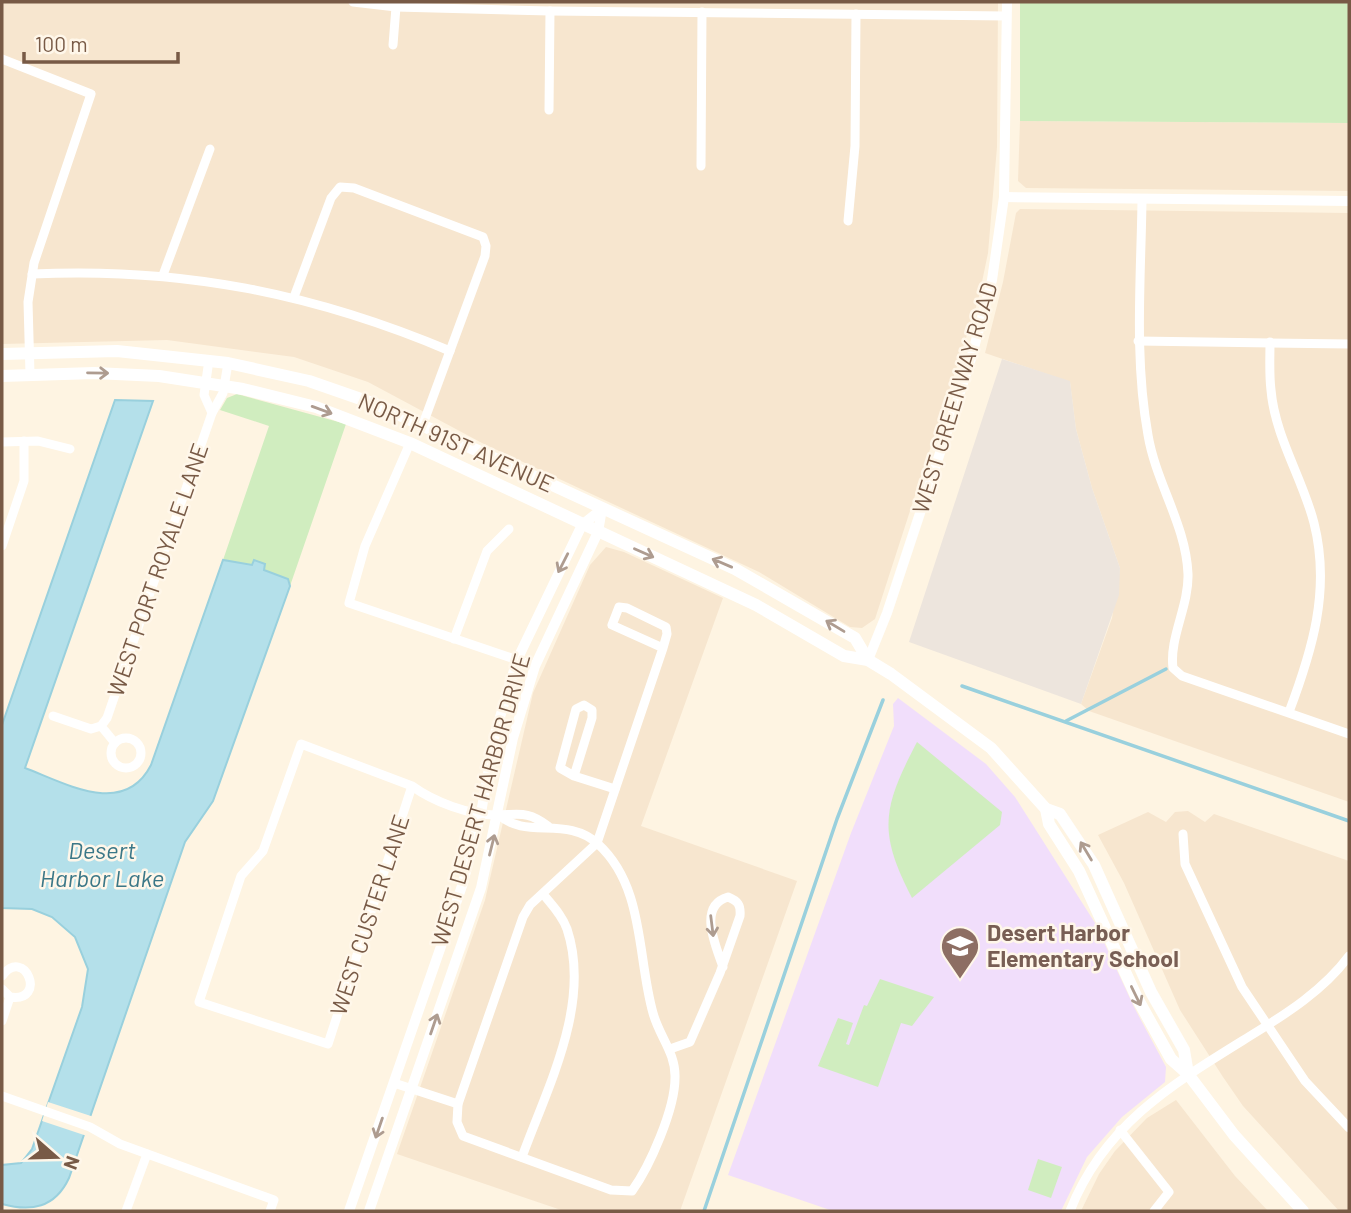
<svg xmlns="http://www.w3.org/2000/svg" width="1351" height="1213" font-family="Barlow,sans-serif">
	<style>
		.residential { fill: #f7e6cf }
		.industrial { fill: #ede5dd }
		.education { fill: #f1defb }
		.green { fill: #d0edbf }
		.water { fill: #b4e0ea; stroke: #99d0dd; stroke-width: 2 }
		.pier { fill: #fef4e2 }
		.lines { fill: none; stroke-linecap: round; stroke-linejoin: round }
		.stream { stroke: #99d0dd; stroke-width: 3.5 }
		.minor { stroke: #fff; stroke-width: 9 }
		.tertiary { stroke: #fff; stroke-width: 10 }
		.secondary { stroke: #fff; stroke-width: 12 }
		.oneway { stroke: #ae9c90 }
		.labels { text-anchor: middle; stroke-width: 5; stroke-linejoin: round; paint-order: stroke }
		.street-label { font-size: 23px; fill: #785a46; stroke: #fff7ea }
		.education-label { font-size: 23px; font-weight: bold; fill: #785e54; stroke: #fff7ea; text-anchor: start }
		.water-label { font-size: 24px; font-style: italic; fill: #3b7787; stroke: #fff7ea }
	</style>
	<rect width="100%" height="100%" fill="#fef4e2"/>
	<!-- residential -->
	<g class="residential">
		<path d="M2,2H998L997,147L988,253L978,301L875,619L862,628L850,627L759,572L482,443L368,382L294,357L167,340L2,344Z"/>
		<path d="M1020,121L1349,123V191L1026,188L1018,181Z"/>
		<path d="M1020,209L1349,213V802L1089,711L1081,704L1112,618L1120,568L1092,488L1076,429L1070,382L985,353L1003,282L1016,213Z"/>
		<path d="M606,547L624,552L723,598L641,826L797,881L680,1211H564L397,1154L485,900L533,693L590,565Z"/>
		<path d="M1188,811L1205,822L1214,814L1349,861V1211H1339L1243,1106L1223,1077L1180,1010L1124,883L1098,835L1148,812L1166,822L1175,812Z"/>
		<path d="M1176,1100L1235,1176L1268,1211H1081L1099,1174L1115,1151L1147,1118Z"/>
	</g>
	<!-- industrial -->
	<path class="industrial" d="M1002,359L1070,381L1076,429L1092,488L1120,568L1119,595L1081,704L909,642Z"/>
	<!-- education -->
	<path class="education" d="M898,698L986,764L1015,797L1095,923L1134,1007L1166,1067L1165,1082L1122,1117L1087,1157L1061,1211H833L728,1175L851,833L894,726L893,704Z"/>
	<!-- green -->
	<g class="green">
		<path d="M1020,2H1349V123L1020,121Z"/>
		<path d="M237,394L346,424L290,586L287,579L263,570L265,564L254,560L252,565L223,560L269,426L220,410L227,398Z"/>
		<path d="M917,742L1002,812L1000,825L912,898C877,831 883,807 917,742Z"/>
		<path d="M880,979L934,997L912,1026L901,1023L878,1087L818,1066L838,1018L853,1023L846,1044L849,1045L864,1005L867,1006Z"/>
		<path d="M1038,1159L1062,1167L1051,1198L1028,1190Z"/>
	</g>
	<!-- water -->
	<path class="water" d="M115,400L153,401L25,768C65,783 124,818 151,765L223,560L252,565L254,560L265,564L264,570L288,579L290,586L213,801L185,842L69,1178C55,1208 31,1212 2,1204V1165L21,1163L32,1149L82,1007L88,969L75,937L52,917L32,909L2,908V725Z"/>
	<!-- pier -->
	<path class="pier" d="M48,1102L94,1117L87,1136L42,1121Z"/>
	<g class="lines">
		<!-- stream -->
		<g class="stream">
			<path d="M962,686L1349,821"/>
			<path d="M1066,721L1166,669"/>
			<path d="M704,1211L837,819L883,700"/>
		</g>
		<!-- minor -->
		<g class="minor">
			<path d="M353,2L396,7L550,11L1006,16"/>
			<path d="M393,45L396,7"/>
			<path d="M2,59L91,94L34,263L28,302L30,374"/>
			<path d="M549,110L550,11"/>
			<path d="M701,166L702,12"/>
			<path d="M1142,200C1141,279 1134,357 1148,435C1156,483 1186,525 1188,574C1189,606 1169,638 1173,668L1182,676L1349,734"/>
			<path d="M848,221L855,146L856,14"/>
			<path d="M32,274C181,267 313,293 450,351"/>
			<path d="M163,275L210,149"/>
			<path d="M294,297L331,198L340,187L354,188L483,237L486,246L485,256L423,424"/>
			<path d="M1138,341L1349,344"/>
			<path d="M1270,342C1270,358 1269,374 1271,390C1275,437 1303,479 1314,523C1331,590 1312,651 1289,712"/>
			<path d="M209,360L204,395L212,413"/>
			<path d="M2,442L38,441L70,449"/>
			<path d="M410,443L365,546L349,603L535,666"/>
			<path d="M2,546L24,481V441"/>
			<path d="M454,639L487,551L509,529"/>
			<path d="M53,716L91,729L101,726L115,743"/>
			<path d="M101,726L107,718L212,413L223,393L228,363"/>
			<circle cx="126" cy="753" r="15"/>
			<path d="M574,776L592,718V710L584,705L576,709L560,768L574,776L615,789"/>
			<path d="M412,786L328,1044L199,1002L241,876L263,851L301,744L412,786C434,802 469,815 496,815C519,815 527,810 548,826"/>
			<path d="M499,815C526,840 567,815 598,844C645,887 637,957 653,1013C659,1036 676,1053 675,1078C675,1109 650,1166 632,1191L611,1190L463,1136L457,1122L458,1104L523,917L530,905L597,843L663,648L667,634L666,627L627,608L619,607L612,625L663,648"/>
			<path d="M1183,834L1185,864L1242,987L1305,1081L1349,1128"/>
			<path d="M2,976C25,945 48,1003 10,997L2,989"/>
			<path d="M2,1021L10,997"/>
			<path d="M670,1049L690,1042L720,973L740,916C741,905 738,901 728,897C697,906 716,946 723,967"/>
			<path d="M394,1083L458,1104"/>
			<path d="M2,1096L90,1127L120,1144L274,1200L270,1211"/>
			<path d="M1120,1130L1169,1192L1154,1211"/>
			<path d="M522,1157C547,1088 592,1004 567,929C562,915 552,905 543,894"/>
			<path d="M126,1211L147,1154"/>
			<path d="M1070,1211C1104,1124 1174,1083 1250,1036C1286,1014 1324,990 1349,956"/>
		</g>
		<!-- tertiary -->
		<g class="tertiary">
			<path d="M1004,197L1349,201"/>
			<path d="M868,660L887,613L971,359L992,280L1004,197L1007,2"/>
			<path d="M349,1211L463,883L481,813L495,734L517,660L582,525L602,509"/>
			<path d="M369,1211L481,888L513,738L535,666L598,532L602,509"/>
		</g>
		<!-- secondary -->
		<g class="secondary">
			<path d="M2,354L117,351L228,363L309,381L378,405L735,569L855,638L868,660"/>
			<path d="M2,376L94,373L159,376L243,389L316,407L410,443L756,605L844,656L868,660L891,674L991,748L1046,809L1049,824L1079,871L1137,998L1171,1059L1188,1074L1234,1135L1303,1211"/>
			<path d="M1046,809L1060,814L1094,865L1151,992L1184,1050L1188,1074"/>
		</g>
	</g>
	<!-- one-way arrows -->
	<defs><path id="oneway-shaft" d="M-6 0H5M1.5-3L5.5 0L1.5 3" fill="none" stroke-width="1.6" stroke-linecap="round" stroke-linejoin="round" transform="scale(1.75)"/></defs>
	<g class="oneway">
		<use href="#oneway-shaft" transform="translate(98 373) rotate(1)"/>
		<use href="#oneway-shaft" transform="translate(322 410) rotate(20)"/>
		<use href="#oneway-shaft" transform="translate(644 553) rotate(24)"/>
		<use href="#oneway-shaft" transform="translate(563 563) rotate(117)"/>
		<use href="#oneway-shaft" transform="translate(722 563) rotate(-157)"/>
		<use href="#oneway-shaft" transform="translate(835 626) rotate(-149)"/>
		<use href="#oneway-shaft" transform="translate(492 845) rotate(-76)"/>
		<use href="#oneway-shaft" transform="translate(1086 851) rotate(-121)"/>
		<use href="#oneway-shaft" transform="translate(712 926) rotate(83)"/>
		<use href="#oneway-shaft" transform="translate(1136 996) rotate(64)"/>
		<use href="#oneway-shaft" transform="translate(434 1024) rotate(-71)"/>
		<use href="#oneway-shaft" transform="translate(379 1128) rotate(109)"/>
	</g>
	<!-- icons -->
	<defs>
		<g id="school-pin" transform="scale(2.0125)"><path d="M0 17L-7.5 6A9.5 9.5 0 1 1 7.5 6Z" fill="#8d6e63" stroke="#fff7ea"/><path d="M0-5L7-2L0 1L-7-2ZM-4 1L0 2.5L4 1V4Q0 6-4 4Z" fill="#fff"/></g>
	</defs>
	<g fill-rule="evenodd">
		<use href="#school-pin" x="960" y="946"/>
	</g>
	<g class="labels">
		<!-- street labels -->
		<g class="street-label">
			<text transform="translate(955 398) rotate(-73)" y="8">WEST GREENWAY ROAD</text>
			<text transform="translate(456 443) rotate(24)" y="8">NORTH 91ST AVENUE</text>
			<text transform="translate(158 570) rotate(-71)" y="8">WEST PORT ROYALE LANE</text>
			<text transform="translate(481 800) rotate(-74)" y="8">WEST DESERT HARBOR DRIVE</text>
			<text transform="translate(370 915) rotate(-72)" y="8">WEST CUSTER LANE</text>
		</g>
		<!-- education labels -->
		<g class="education-label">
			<text x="987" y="941">Desert Harbor<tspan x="987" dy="26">Elementary School</tspan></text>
		</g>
		<!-- water labels -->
		<g class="water-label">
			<text x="102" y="859">Desert<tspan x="102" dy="28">Harbor Lake</tspan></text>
		</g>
	</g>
	<!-- border -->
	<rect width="1351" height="1213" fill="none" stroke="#785a46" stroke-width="7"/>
	<!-- north arrow -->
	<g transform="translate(56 1157) rotate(110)" stroke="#fff7ea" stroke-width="5" paint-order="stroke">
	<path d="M0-5L12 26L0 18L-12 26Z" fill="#785a46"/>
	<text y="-10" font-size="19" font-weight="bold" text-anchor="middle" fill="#785a46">N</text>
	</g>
	<!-- scale -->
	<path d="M24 52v10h154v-10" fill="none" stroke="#785a46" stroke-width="3.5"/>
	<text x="35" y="52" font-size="21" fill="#785a46" stroke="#fff7ea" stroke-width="5" paint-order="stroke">100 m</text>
</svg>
